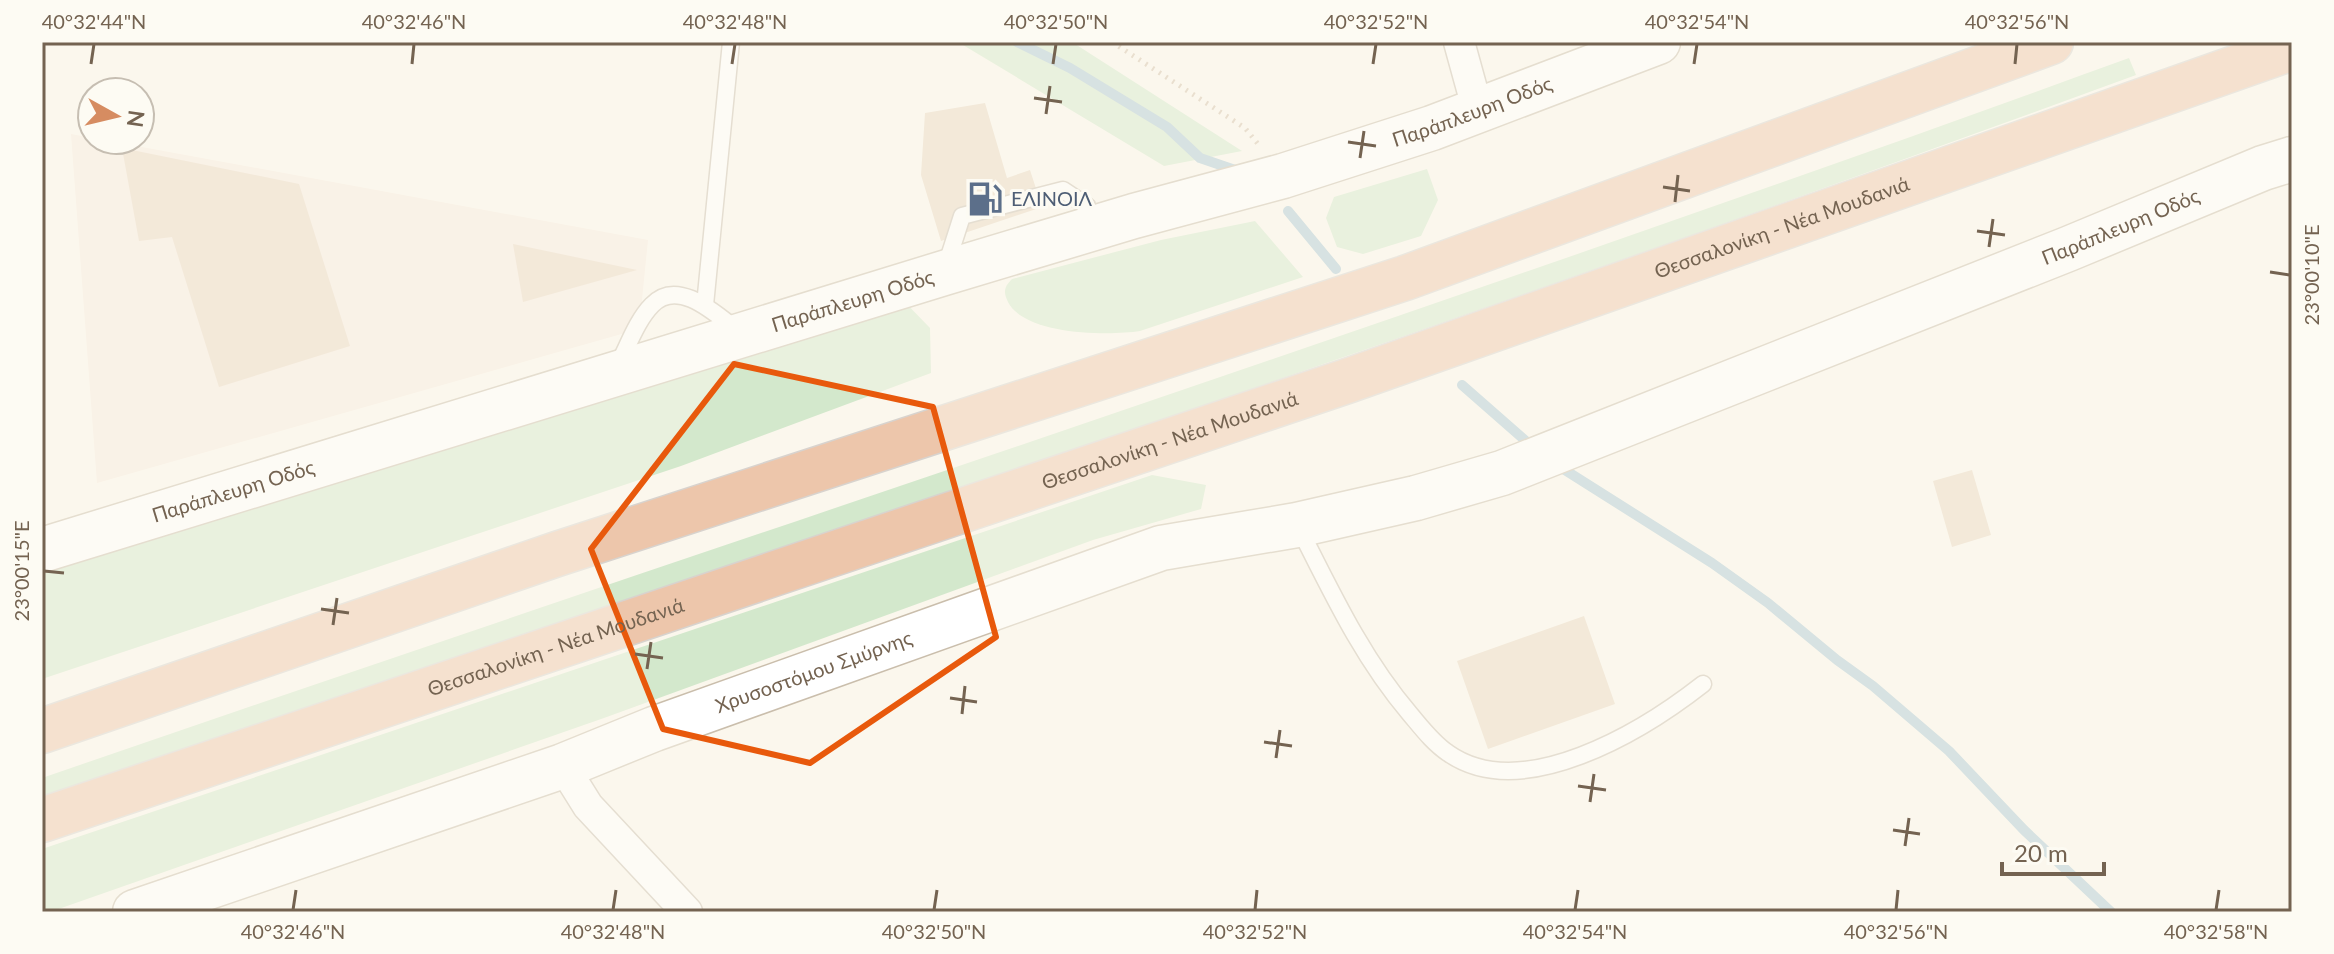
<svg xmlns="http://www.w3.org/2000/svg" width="2334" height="954" font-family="Lato,sans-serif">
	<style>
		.commercial { fill: #f7eadf }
		.grass { fill: #d3e8cc }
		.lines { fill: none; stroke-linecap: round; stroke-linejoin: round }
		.stream { stroke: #aac7d4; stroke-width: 10 }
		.building { fill: #e8d7c2 }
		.lane-casing { stroke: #cabfb0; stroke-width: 19 }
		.street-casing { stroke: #cabfb0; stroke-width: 33 }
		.secondary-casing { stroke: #cabeac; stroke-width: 47 }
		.highway-casing { stroke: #d8d3ce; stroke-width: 47 }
		.path { stroke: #d3c0aa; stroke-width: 5; stroke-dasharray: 2 6; stroke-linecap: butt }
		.lane { stroke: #fff; stroke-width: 16 }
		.street { stroke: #fff; stroke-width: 30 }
		.secondary { stroke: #fff; stroke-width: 44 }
		.highway { stroke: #edc6ab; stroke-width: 44 }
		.marked { fill: none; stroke: #e8590c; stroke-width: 6; stroke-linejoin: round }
		.ticks { fill: none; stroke: #746351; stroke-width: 3 }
		.labels { text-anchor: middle; stroke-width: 6; stroke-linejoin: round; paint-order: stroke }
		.street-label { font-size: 20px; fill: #746351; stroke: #fdfbf3 }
		.service-label { font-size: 20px; fill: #4e5e75; stroke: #fdfbf3; text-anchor: start }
		.neatline { fill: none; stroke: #746351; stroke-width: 3 }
		.ticks-label { font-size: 20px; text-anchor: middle; fill: #746351 }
	</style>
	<rect width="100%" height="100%" fill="#fbf7ed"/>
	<!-- commercial -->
	<path class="commercial" d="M71,134L648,240L639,329L97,483Z"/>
	<!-- grass -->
	<g class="grass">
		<path d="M958,42H1072L1242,151L1164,166Z"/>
		<path d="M2129,58L2136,75C1443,329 742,564 42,798V778C738,538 1437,310 2129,58Z"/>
		<path d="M1427,169L1438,200L1421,236L1363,254L1337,247L1326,218L1334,197Z"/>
		<path d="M1255,221L1303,277L1140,331C1108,336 1025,335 1008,302C1003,292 1004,287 1012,279L1161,240Z"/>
		<path d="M900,297L930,328L931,373L681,466L42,679V562Z"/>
		<path d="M1152,475L1206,485L1201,509L1093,540L604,718L50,912H42V849Z"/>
	</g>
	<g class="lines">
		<!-- stream -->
		<g class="stream">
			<path d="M1017,42L1070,68L1167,127L1200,158L1241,172"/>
			<path d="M1288,211L1336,269"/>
			<path d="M1462,385L1535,449"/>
			<path d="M1557,465L1712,563L1768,603L1837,660L1873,686L1949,751L2024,830L2111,912"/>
		</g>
	</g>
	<!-- building -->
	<g class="building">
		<path d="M985,103L1007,178L1030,170L1042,207L941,241L921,175L925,113Z"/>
		<path d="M122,148L299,184L350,346L219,387L172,237L139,241Z"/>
		<path d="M513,244L637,270L523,302Z"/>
		<path d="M1972,470L1991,535L1952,547L1933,481Z"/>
		<path d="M1584,616L1615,704L1488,749L1457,661Z"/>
	</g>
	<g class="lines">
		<!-- lane casing -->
		<g class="lane-casing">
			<g id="lane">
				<path d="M946,266L962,216L1063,190L1087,206"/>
				<path d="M705,305L731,42"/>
				<path d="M618,365C628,346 637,320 652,305C678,277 717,315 738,331"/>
				<path d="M1298,526C1331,591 1362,658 1410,714C1421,727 1433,743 1448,753C1522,805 1643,731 1703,684"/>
			</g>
		</g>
		<!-- street casing -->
		<g class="street-casing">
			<g id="street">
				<path d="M1459,42L1478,111"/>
				<path d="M563,766L588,806L687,912"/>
			</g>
		</g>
		<!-- secondary casing -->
		<g class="secondary-casing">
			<g id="secondary">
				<path id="s1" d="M42,550L944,273L1134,216L1283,176L1432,128L1658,42"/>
				<path id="s2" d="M135,912L563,766L654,729L1161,548L1297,525L1416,498L1502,473L2068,249L2263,168L2292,159"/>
			</g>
		</g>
		<!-- highway casing -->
		<g class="highway-casing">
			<g id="highway">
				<path d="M42,731L557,554L1405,278L2051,42"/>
				<path id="s3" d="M42,820L1347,381L2292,48"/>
			</g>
		</g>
		<!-- path -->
		<path class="path" d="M1112,42L1245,128L1258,144"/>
		<!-- lane -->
		<use href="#lane" class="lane"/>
		<!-- street -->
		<use href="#street" class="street"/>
		<!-- secondary -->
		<use href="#secondary" class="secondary"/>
		<!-- highway -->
		<use href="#highway" class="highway"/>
	</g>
	<!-- marked area -->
	<path d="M0 0H2334V954H0ZM734,364L933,407L996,637L810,763L663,729L591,549Z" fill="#fbf7ed" fill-opacity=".55" fill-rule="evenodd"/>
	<path class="marked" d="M734,364L933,407L996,637L810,763L663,729L591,549Z"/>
	<!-- ticks -->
	<path class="ticks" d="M91,64L94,44M412,64L414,44M732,64L735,44M1053,64L1056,44M1373,64L1376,44M1694,64L1697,44M2015,64L2017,44M1034,98L1062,102M1046,114L1050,86M1348,142L1376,146M1360,158L1364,131M1663,187L1690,191M1675,202L1678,175M1977,231L2005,235M1989,247L1993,219M2270,272L2290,275M44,571L64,573M321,609L349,613M333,625L337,598M635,654L663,658M647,669L651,642M950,698L977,702M962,714L965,686M1264,742L1292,746M1276,758L1280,730M1578,786L1606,790M1590,802L1594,774M1893,830L1920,834M1905,846L1909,818M293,910L296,890M613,910L616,890M934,910L937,890M1255,910L1257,890M1575,910L1578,890M1896,910L1898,890M2216,910L2219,890"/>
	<!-- icons -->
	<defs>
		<g id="fuel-bare" transform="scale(2.76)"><path d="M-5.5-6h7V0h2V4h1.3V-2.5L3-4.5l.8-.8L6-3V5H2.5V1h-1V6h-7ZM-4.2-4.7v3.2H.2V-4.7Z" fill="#5c6f8a" stroke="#fdfbf3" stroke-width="2.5" paint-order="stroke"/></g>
	</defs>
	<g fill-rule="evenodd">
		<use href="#fuel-bare" x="985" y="199"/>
	</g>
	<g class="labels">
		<!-- street labels -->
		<g class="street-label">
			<text dy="7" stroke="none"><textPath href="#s1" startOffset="1496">Παράπλευρη Οδός</textPath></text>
			<text dy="7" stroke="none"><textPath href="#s2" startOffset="2104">Παράπλευρη Οδός</textPath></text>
			<text dy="7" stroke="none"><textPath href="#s3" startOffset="1838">Θεσσαλονίκη - Νέα Μουδανιά</textPath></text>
			<text dy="7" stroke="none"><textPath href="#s1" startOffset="848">Παράπλευρη Οδός</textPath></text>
			<text dy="7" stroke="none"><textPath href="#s3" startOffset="1190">Θεσσαλονίκη - Νέα Μουδανιά</textPath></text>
			<text dy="7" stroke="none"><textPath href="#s1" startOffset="200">Παράπλευρη Οδός</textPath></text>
			<text dy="7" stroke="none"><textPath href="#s3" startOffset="542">Θεσσαλονίκη - Νέα Μουδανιά</textPath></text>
			<text dy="7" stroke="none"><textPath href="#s2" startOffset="720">Χρυσοστόμου Σμύρνης</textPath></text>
		</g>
		<!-- service labels -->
		<g class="service-label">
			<text x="1011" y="206">ΕΛΙΝΟΙΛ</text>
		</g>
	</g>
	<!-- border -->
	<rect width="2334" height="954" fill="none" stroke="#fdfbf3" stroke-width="88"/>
	<!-- north arrow -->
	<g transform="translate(116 116) rotate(98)"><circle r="38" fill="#fdfbf3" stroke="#c6beb2" stroke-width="2"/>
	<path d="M0-6L14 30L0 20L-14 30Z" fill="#d68c61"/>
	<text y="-12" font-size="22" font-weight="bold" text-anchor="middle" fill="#746351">N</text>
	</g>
	<!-- scale -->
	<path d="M2002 862v12h102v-12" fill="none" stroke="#746351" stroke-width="4"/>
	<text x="2014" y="862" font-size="24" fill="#746351" stroke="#fdfbf3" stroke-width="6" paint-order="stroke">20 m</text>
	<rect x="44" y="44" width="2246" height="866" class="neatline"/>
	<g class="ticks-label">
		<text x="94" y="29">40°32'44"N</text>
		<text x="414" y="29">40°32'46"N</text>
		<text x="735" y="29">40°32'48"N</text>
		<text x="1056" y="29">40°32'50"N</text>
		<text x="1376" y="29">40°32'52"N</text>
		<text x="1697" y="29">40°32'54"N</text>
		<text x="2017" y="29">40°32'56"N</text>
		<text transform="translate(2312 275) rotate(-90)" y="7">23°00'10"E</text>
		<text transform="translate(22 571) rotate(-90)" y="7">23°00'15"E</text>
		<text x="293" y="939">40°32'46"N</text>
		<text x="613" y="939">40°32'48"N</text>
		<text x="934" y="939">40°32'50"N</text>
		<text x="1255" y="939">40°32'52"N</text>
		<text x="1575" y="939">40°32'54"N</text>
		<text x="1896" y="939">40°32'56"N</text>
		<text x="2216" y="939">40°32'58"N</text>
	</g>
</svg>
